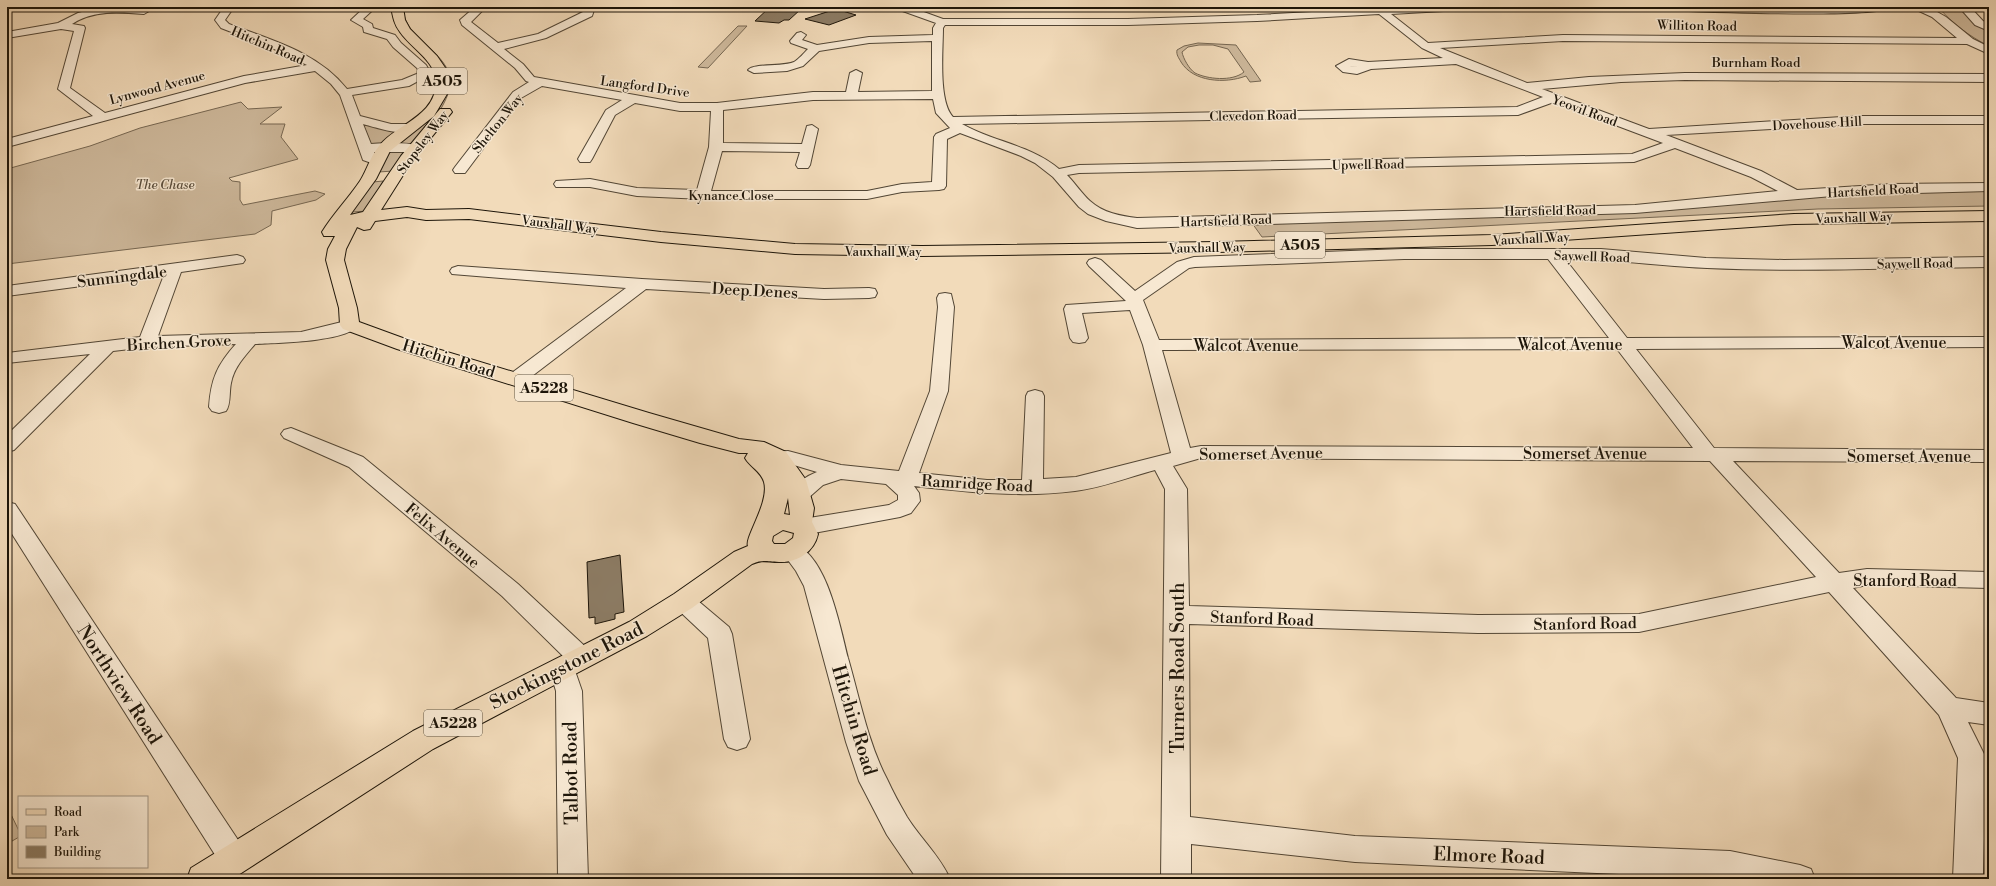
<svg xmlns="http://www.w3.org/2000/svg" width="1996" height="886" font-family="'Libre Bodoni',serif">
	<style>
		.green { fill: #ceb99c; stroke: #766752; fill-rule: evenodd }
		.building { fill: #8c7c65; stroke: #1d1509 }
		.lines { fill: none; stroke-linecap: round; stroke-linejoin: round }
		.minor-casing { stroke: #524635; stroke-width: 2 }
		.major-casing { stroke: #1d1509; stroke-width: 2 }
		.minor { fill: #f7e8d2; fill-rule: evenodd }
		.major { fill: #f2dbba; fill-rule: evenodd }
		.labels { text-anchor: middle; stroke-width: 3; stroke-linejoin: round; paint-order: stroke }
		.far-street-label { font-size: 13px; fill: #1d1509; stroke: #f7e8d2 }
		.far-park-label { font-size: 13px; font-style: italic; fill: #5b4e3c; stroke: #f7e8d2 }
		.shield { fill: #f7e8d2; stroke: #5e5445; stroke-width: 1 }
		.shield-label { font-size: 15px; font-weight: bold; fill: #1d1509 }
		.street-label { font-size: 16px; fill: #1d1509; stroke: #f7e8d2 }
		.near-street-label { font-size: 19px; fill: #1d1509; stroke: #f7e8d2 }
	</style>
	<rect width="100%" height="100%" fill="#f2dbba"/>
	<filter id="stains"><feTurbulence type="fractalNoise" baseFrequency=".005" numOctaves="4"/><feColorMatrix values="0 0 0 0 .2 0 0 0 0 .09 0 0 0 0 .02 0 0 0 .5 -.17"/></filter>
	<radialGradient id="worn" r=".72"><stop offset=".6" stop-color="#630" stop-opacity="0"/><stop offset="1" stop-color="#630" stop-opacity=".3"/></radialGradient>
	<!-- green -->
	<g class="green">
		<path d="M402,7H403C404,48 470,54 444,103C437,118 423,131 412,144L396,145L445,92L424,46L403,21Z"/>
		<path d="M1938,7H1961C1965,17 1979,26 1989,31V46C1970,37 1952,23 1938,7Z"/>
		<path d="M738,26H747L708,68L698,67Z"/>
		<path d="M1198,43L1236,45L1261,81L1250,82L1246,76C1225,84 1193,82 1181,62C1179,58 1176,55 1177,50L1184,46ZM1199,45H1213L1228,49L1244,72C1232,82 1207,79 1195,73C1189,69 1183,58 1182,52L1188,47Z"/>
		<path d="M241,102L248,109L282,107L260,124H285L281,137L298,159L229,178L232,181L240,182V200L243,205L315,191L325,194L316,200L272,211L271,225L255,234L7,264V169L90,146L140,128Z"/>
		<path d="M365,123L398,133C390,139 382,149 371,144L363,124Z"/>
		<path d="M390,149L406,150L394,171L378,172Z"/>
		<path d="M383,181L367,211L352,212L373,182Z"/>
		<path d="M1989,190V206L1818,209L1262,237L1252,223L1669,210L1803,196Z"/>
		<path d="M7,806L19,831V837L7,844Z"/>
	</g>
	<!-- building -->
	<g class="building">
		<path d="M770,7L801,9L789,20H784L779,23L755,21Z"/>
		<path d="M836,9L856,15L829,25L805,19Z"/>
		<path d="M620,555L624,612L615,614V619L595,624V617L589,618L587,562Z"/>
	</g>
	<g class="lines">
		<!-- minor casing -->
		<g class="minor-casing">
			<g id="minor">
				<path d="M101,7L144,8L149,11L144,14C119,12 94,10 72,24L84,26L85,28L70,88L105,113L244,76L307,65L270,47L221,28L215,20L224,7H234L225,20L229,24C271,40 318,52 347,89L402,80L419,73L417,68L393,47L387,39L364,32L363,27L351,20L365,7H376L363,19L372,24L373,28L395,35L401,43L426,65L431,74L409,86L352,95L360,116L391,124H411L417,128C410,139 374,127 363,124L371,144C387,143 404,142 420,146L422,149L420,152H374V155L384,161L382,164L377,165L363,160L340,95L331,84L315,71L245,83L7,147V139L93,116L58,89L74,31L61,29L7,38V32L58,23L78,13Z"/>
				<path d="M475,7H486L471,22L498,43L538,34L583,12L568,9L567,7L593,8L594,10L592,16L546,38L504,49L523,64L534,77L680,103H717L813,92H846L850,73L856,70L862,73L858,92L932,91V41L869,43L819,51L803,66L787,71L754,73L748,70C754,63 783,67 794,62C799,59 804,53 808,49L791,43L790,41L797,33L801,32L806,35L802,40L817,45L869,37L933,35V28L936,23L897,9L896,7H910L943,19H1128L1257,15L1404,7H1466L1461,10L1391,14L1428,43L1563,35L1957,38L1932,17L1919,11L1905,9L1904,7L1932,9L1946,17L1973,39L1989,47V54L1967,44L1563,41L1440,48L1527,83L1589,77L1685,73L1989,74V82L1685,80L1621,82L1542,89L1649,129L1858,116H1989V124H1858L1666,135L1761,171L1797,190L1892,184L1989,183V191L1844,195L1635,213L1137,228L1106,221L1088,214L1079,207L1053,177L1035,163L1021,156L960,133L947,139L946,186L944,189L939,190L902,192L867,199H703L637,196L590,187H556L554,184L556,181L590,179L637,188L697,190L709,147L711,111H680L635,103L615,115L592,159L590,162H580L578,159L606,110L622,100L542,86L521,98L465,173H455L453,170L455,167L513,92L529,82L526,81L515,68L462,25L460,20ZM1379,14L1422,48L1443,58L1368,62L1349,59L1336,66L1343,72L1357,74L1371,69L1456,64L1543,97L1517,107L953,117C938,101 943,50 943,28L945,25H1128L1257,21ZM1350,66H1351L1359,67ZM933,99L936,113L950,128L936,134L934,137L932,182L902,184L867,191H711L722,151L800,152L796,165L798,168H808L810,165L818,129L812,125L807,126L802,144L723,143V110L813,100ZM1554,102L1663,143L1632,154L1079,165L1059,169C1031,145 994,142 962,124L1518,115ZM1675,148L1751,177L1778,191L1635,205L1137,218C1121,216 1103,213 1090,201C1082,194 1075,183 1067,175L1079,173L1634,162Z"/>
				<path d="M1657,7H1890C1880,19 1689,11 1662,10Z"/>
				<path d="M1959,7H1970L1983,21L1989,24V31L1975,25Z"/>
				<path d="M1404,249H1601L1706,258L1784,260L1989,257V267C1895,268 1801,272 1707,268C1659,266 1613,259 1565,259L1627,338L1989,337V347L1636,349L1714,448L1989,450V462L1733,461L1839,573L1867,569L1989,572V588L1867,585L1853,588L1956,698L1989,703V725L1968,722L1986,758L1983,879H1953L1958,758L1939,715L1829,592L1639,632L1478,633L1189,624L1190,817L1355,836L1730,851L1800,865L1811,869L1815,879H1731L1355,862L1191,844V879H1161L1165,489L1155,470C1129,477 1101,488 1075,491C1021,498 967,492 914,486L919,493L920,501L911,513L900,517L803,535L795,532L792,527L795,522L803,519L889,505L898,500V495L886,484L841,479L823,485L807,499L800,501L793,499L789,494C796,484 806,476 817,472L787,463L771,462L768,457L771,452L788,451L841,465L899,471L930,391L938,307L937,298L939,294L945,293L951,294L954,307L948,391L919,473L987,480H1022L1026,396L1028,392L1035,390L1042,392L1044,396L1043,479L1076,477L1171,453L1143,345L1130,310L1082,313L1088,338L1085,342L1079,343L1073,342L1070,338L1064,309L1066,305L1126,301L1089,266L1087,263L1089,260L1095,258L1101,260L1135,291L1177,262L1194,257ZM1404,259H1548L1609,338L1159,340L1143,300L1189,268L1195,267ZM1617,349L1693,448L1201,446L1190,448L1162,350ZM1201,458L1710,461L1816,577L1639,614L1478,615L1189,606L1187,489L1173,466Z"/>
				<path d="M237,255L243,257L245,260L243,263L181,272L158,336L301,332L350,320L356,321L359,325C347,342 276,343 255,344C245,356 234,367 231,383C229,392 231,404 226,411L219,413L212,411L209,407C211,379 217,365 236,344L147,347L113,351L14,450L7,452V435L90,354L7,363V353L140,337L164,275L7,296V286Z"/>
				<path d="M458,266L642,279L824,289L869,288L875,289L877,293L875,297L869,298L824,299L646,289L523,383L516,385L509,383L507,379L509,375L626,288L452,274L450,271L452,268Z"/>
				<path d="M291,428L363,457L518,584L590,651L593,658L590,665L581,668L573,665L582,691L588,879H558L556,691L549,668L553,661L562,658L567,660L502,596L349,467L284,438L281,434L284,430Z"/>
				<path d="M7,502L15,504L244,849L249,859L244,869L234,873L224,869L7,526Z"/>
				<path d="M793,544C827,554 840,627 848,658C859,696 868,743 887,779C893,792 900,805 907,817C920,838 940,856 950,879H917L887,835L859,781L846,742L804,586L796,571L782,552L785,546Z"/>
				<path d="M683,592L691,595L729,627L732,634L750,739L746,747L737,750L728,747L724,739L708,638L675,607L671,601L675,595Z"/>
			</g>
		</g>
		<!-- major casing -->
		<g class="major-casing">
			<path id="major" d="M391,7H403L405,20L410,29L437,56L446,69L449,81L447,94L434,116L390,151L376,179L350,215L363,212L401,156L440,109H450L452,112L412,161L381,210L407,207L426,210L469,209L661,232L795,244L922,246L1217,242L1492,235L1794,214L1989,211V221L1794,224L1492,245L1217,252L922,256L795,254L661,242L469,219L426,220L407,217L375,221L370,229L364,230L357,227L346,249L344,260L357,308L359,322L411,341L649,413L739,439L764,442L786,452L806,480L814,508L812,522L818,534C814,552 797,563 779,562C766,562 764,559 752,564L692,608L647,636L433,749L232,879H187L191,868L413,731L629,622L674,594L734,552L748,546C744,538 770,502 764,482C761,471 750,467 745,458L748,453H739L700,443L633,423L397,349L343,329L340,325L339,308L326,260L328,249L335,236H324L322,232C333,214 348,199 360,181C367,170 370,157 379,146C396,124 438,116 436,80C434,60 411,48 400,32C394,24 393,17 391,7ZM788,498L790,515L784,514ZM783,530L794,533L793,538L785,544H774L772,541L773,536Z"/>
		</g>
		<!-- minor -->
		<use href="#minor" class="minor"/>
		<!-- major -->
		<use href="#major" class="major"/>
	</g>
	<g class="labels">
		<!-- far-street labels -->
		<g class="far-street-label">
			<text transform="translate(1697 25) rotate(1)" y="5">Williton Road</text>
			<text transform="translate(268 45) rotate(23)" y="5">Hitchin Road</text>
			<text x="1756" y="67">Burnham Road</text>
			<text transform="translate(645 86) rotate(8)" y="5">Langford Drive</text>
			<text transform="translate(157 87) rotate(-15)" y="5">Lynwood Avenue</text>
			<text transform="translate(1585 110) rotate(20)" y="5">Yeovil Road</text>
			<text transform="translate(1253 115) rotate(-1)" y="5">Clevedon Road</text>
			<text transform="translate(497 123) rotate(-51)" y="5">Shelton Way</text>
			<text transform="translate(1817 123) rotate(-3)" y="5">Dovehouse Hill</text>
			<text transform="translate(422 142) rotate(-53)" y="5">Stopsley Way</text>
			<text transform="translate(1368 164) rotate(-1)" y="5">Upwell Road</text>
			<text transform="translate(1873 190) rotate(-3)" y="5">Hartsfield Road</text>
			<text x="731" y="200">Kynance Close</text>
			<text transform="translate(1550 210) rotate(-1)" y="5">Hartsfield Road</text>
			<text transform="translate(1854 217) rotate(-2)" y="5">Vauxhall Way</text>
			<text transform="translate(1226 220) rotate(-2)" y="5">Hartsfield Road</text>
			<text transform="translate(560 224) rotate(7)" y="5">Vauxhall Way</text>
			<text transform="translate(1531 238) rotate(-3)" y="5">Vauxhall Way</text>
			<text transform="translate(1207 247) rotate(-1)" y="5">Vauxhall Way</text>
			<text x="883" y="256">Vauxhall Way</text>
			<text transform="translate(1592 256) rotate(2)" y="5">Saywell Road</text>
			<text transform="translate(1915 263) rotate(-1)" y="5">Saywell Road</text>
		</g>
		<!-- far-park labels -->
		<g class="far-park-label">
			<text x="165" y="189">The Chase</text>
		</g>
		<!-- shield labels -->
		<g class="shield">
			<rect x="417" y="68" width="50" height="26" rx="3"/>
			<rect x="1275" y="232" width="50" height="26" rx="3"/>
			<rect x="515" y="375" width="58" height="26" rx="3"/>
			<rect x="424" y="710" width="58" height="26" rx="3"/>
		</g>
		<g class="shield-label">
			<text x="442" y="86">A505</text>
			<text x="1300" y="250">A505</text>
			<text x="544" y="393">A5228</text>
			<text x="453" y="728">A5228</text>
		</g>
		<!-- street labels -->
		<g class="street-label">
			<text transform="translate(122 276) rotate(-7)" y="6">Sunningdale</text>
			<text transform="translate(755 290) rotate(3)" y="6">Deep Denes</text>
			<text transform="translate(179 342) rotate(-3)" y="6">Birchen Grove</text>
			<text x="1894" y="348">Walcot Avenue</text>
			<text x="1570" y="350">Walcot Avenue</text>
			<text x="1246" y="351">Walcot Avenue</text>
			<text transform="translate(449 358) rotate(17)" y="6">Hitchin Road</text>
			<text transform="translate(1261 453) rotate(-1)" y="6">Somerset Avenue</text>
			<text x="1585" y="459">Somerset Avenue</text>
			<text x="1909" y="462">Somerset Avenue</text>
			<text transform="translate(977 483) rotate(3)" y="6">Ramridge Road</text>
			<text transform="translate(443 535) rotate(40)" y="6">Felix Avenue</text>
			<text x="1905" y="586">Stanford Road</text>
			<text transform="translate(1262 618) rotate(2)" y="6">Stanford Road</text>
			<text transform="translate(1585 623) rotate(-1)" y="6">Stanford Road</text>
		</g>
		<!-- near-street labels -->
		<g class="near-street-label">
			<text transform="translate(566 665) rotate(-27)" y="7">Stockingstone Road</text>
			<text transform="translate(1177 668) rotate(-90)" y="7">Turners Road South</text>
			<text transform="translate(120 684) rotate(57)" y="7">Northview Road</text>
			<text transform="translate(855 720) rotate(73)" y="7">Hitchin Road</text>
			<text transform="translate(570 773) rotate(-91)" y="7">Talbot Road</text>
			<text transform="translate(1489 855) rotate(2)" y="7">Elmore Road</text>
		</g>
	</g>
	<!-- margin -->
	<rect width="1996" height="886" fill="none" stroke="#f2dbba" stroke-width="24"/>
	<rect x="8" y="8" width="1980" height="870" fill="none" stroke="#1d1509" stroke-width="2"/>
	<rect x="12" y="12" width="1972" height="862" fill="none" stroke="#1d1509"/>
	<!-- legend -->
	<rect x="18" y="796" width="130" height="72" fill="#f7e8d2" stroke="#a09482"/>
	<rect x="26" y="809" width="20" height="6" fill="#f2dbba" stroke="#a09482"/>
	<text x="54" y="816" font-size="12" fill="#1d1509">Road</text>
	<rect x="26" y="826" width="20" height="12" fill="#ceb99c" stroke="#a09482"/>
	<text x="54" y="836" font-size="12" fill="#1d1509">Park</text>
	<rect x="26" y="846" width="20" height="12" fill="#8c7c65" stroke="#a09482"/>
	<text x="54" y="856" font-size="12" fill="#1d1509">Building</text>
	<rect width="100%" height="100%" filter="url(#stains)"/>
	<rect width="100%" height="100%" fill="url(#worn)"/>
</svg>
